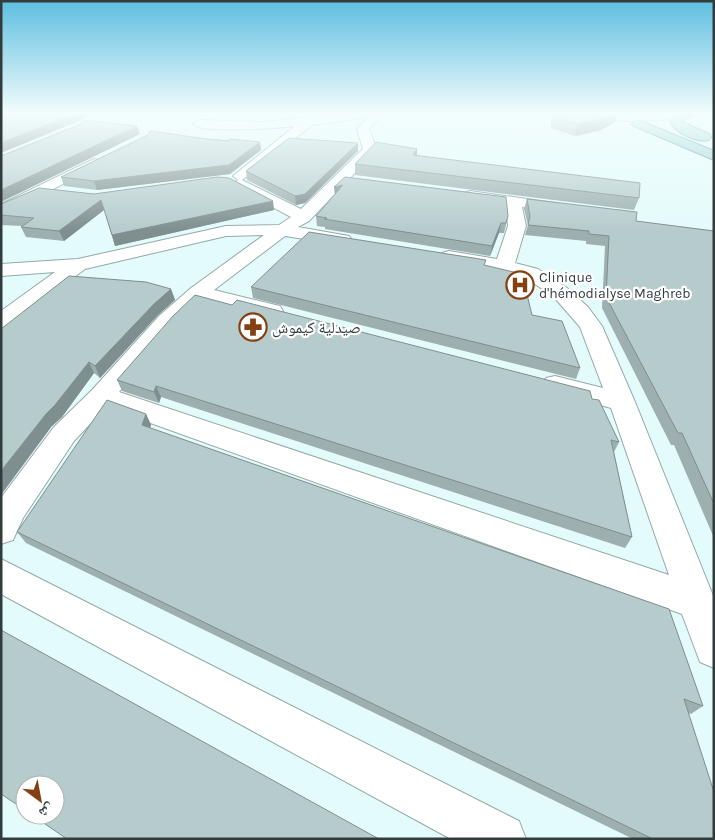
<svg xmlns="http://www.w3.org/2000/svg" width="715" height="840" font-family="Karla,'Noto Naskh Arabic',sans-serif">
	<style>
		.lines { fill: none; stroke-linecap: round; stroke-linejoin: round }
		.street-casing { stroke: #94a9aa; stroke-width: 2 }
		.secondary-casing { stroke: #94a9aa; stroke-width: 2 }
		.primary-casing { stroke: #418588; stroke-width: 2 }
		.street { fill: #fff; fill-rule: evenodd }
		.secondary { fill: #fff; fill-rule: evenodd }
		.primary { fill: #91cdd0; fill-rule: evenodd }
		.wall { fill: #9dafaf }
		.shaded-wall { fill: #7f8e8f }
		.building { fill: #b6cbcc; stroke: #7f8e8f }
		.labels { text-anchor: middle; stroke-width: 4.5; stroke-linejoin: round; paint-order: stroke }
		.far-poi-label { font-size: 14px; fill: #333c3c; stroke: #fff; text-anchor: start }
		.poi-label { font-size: 16px; fill: #333c3c; stroke: #fff; text-anchor: start }
	</style>
	<rect width="100%" height="100%" fill="#e4fbfb"/>
	<g class="lines">
		<!-- street casing -->
		<g class="street-casing">
			<g id="street">
				<path d="M345,113H389L374,123L369,129L376,147L374,153L309,221L298,227L349,236L352,240L349,244L343,245L285,236L214,290L280,306L283,311L280,316L272,318L202,299L175,326L119,392L669,575L611,408L546,390L542,384L546,378L555,376L603,388L580,327L553,296L524,277L449,263L442,261L440,257L442,253L449,251L497,259L508,226L506,205L465,199L462,196L465,193L470,191L569,205L571,208L569,211L563,213L522,207L526,226L515,263L538,269L567,288L588,307L602,326L635,402L714,598V668L700,662L682,614L106,407L74,441L23,518L13,540L1,544V498L54,427L92,390L159,316L191,288L264,235L226,236L85,269L9,326L1,328V311L55,272L1,276V264L78,259L226,226L279,225L291,217L235,187L233,184L238,180L233,176L295,126C278,128 203,134 193,124L199,120L264,122ZM369,117L357,129L363,149L301,209L242,180L312,125Z"/>
				<path d="M94,159L99,160L101,163L99,166L1,215V204Z"/>
				<path d="M1,559L519,821L526,839H451L1,594Z"/>
			</g>
		</g>
		<!-- secondary casing -->
		<g class="secondary-casing">
			<path id="secondary" d="M574,113H685L688,116L682,119L625,121L579,116Z"/>
		</g>
		<!-- primary casing -->
		<g class="primary-casing">
			<g id="primary">
				<path d="M679,113H700L682,120V122L709,134L711,137L709,140C697,143 672,132 670,119Z"/>
				<path d="M638,120L714,151V160L634,126L632,124L634,122Z"/>
			</g>
		</g>
		<!-- street -->
		<use href="#street" class="street"/>
		<!-- secondary -->
		<use href="#secondary" class="secondary"/>
		<!-- primary -->
		<use href="#primary" class="primary"/>
	</g>
	<!-- wall -->
	<g class="wall">
		<path d="M551,113H618L615,122L601,130L575,136L551,128Z"/>
		<path d="M207,139L260,142L261,150L230,174L97,190L64,186L61,177Z"/>
		<path d="M417,149V155L639,198L634,210L355,175V164Z"/>
		<path d="M358,151L305,203L296,205L247,180L246,171Z"/>
		<path d="M94,194L274,210L115,246L104,210L64,241L26,237L21,227L22,226L1,225V215Z"/>
		<path d="M527,199L636,221L714,231V538L674,445H671L602,308L605,246L586,244V241L525,235L528,225L524,209Z"/>
		<path d="M316,216H508L504,233H499L490,256L325,229V227L317,226Z"/>
		<path d="M251,287L532,315L580,368L576,379L253,298Z"/>
		<path d="M171,289L175,300L158,315L100,378L94,373L62,417L52,426L1,329Z"/>
		<path d="M117,380L592,399L619,442L614,452L632,537L625,548L161,397L159,403L122,391Z"/>
		<path d="M146,414L151,425L150,428L703,706L691,714L688,713L714,839H633L26,543L17,532Z"/>
	</g>
	<!-- shaded-wall -->
	<g class="shaded-wall">
		<path d="M77,113H98L1,153V143Z"/>
		<path d="M614,113H618L615,122L601,130L575,136L578,124Z"/>
		<path d="M137,126L140,134L1,202V190Z"/>
		<path d="M260,142L261,150L230,174L97,190L94,181Z"/>
		<path d="M358,143V151L305,203L296,205L295,196Z"/>
		<path d="M417,149L416,159L413,155Z"/>
		<path d="M343,185L335,197L334,187Z"/>
		<path d="M101,200L104,210L64,241L59,231Z"/>
		<path d="M273,201L274,210L115,246L112,235Z"/>
		<path d="M501,223L499,233L490,256L492,246Z"/>
		<path d="M171,289L175,300L158,315L100,378L95,366L154,304Z"/>
		<path d="M89,362L94,373L62,417L52,426L1,495V471L46,414Z"/>
		<path d="M156,386L161,397L159,403L154,392Z"/>
		<path d="M146,414L151,425L147,437L142,425Z"/>
	</g>
	<!-- building -->
	<g class="building">
		<path d="M1,113H77L1,143Z"/>
		<path d="M554,113H614L605,118L578,124L554,117Z"/>
		<path d="M84,120L137,126L1,190V156L81,124Z"/>
		<path d="M150,131L207,139L228,141L230,139L260,142L229,165L94,181L61,177L148,135Z"/>
		<path d="M289,138L358,143L305,194L295,196L246,171Z"/>
		<path d="M376,142L417,149L413,155L640,183L639,198L355,164Z"/>
		<path d="M217,177L229,178L273,201L112,235L101,200L59,231L21,227L34,218L1,215V204L39,188L94,194Z"/>
		<path d="M345,177L506,197L508,216L506,223H501L492,246L324,219L327,218L316,216L343,185L334,187Z"/>
		<path d="M527,199L637,212L636,221L714,231V504L682,433H678L606,297L609,236L589,234V231L528,225L530,216Z"/>
		<path d="M309,232L486,260L484,265L522,274L532,315L562,321L580,368L251,287Z"/>
		<path d="M69,276L146,282L171,289L154,304L95,366L89,362L55,405L46,414L1,471V329Z"/>
		<path d="M195,295L232,305L237,300L590,391L592,399L599,400L619,442L611,440L632,537L156,386L154,392L117,380L173,316Z"/>
		<path d="M107,400L146,414L142,425L669,609L703,706L684,699L714,792V839H653L17,532Z"/>
		<path d="M1,630L379,839H67L32,815H55V785H25V810L1,794Z"/>
	</g>
	<!-- sky -->
	<linearGradient id="sky" x2="0" y2="1"><stop stop-color="#5dbee0"/><stop offset="0.49" stop-color="#f3fdfd"/><stop offset="1" stop-color="#f3fdfd" stop-opacity="0"/></linearGradient>
	<rect width="715" height="231" fill="url(#sky)"/>
	<!-- icons -->
	<defs>
		<g id="hospital-ring" transform="scale(1.4375)"><circle r="9.5" fill="#fff" stroke="#844013" stroke-width="1.5"/><path d="M-5-5h3v3.5h4V-5h3V5h-3V1.5h-4V5h-3Z" fill="#844013"/></g>
		<g id="pharmacy-ring" transform="scale(1.4375)"><circle r="9.5" fill="#fff" stroke="#844013" stroke-width="1.5"/><path d="M-2-6h4v4h4v4h-4v4h-4v-4h-4v-4h4Z" fill="#844013"/></g>
	</defs>
	<g fill-rule="evenodd">
		<use href="#hospital-ring" x="520" y="285"/>
		<use href="#pharmacy-ring" x="253" y="327"/>
	</g>
	<g class="labels">
		<!-- far-poi labels -->
		<g class="far-poi-label">
			<text x="539" y="282">Clinique<tspan x="539" dy="16">d'hémodialyse Maghreb</tspan></text>
		</g>
		<!-- poi labels -->
		<g class="poi-label">
			<text x="272" y="333">صيدلية كيموش</text>
		</g>
	</g>
	<!-- border -->
	<rect width="715" height="840" fill="none" stroke="#333c3c" stroke-width="5"/>
	<!-- north arrow -->
	<g transform="translate(40 800) rotate(148)"><circle r="24" fill="#ffffff" stroke="#adb1b1"/>
	<path d="M0-4L9 19L0 12L-9 19Z" fill="#844013"/>
	<text y="-8" font-size="14" font-weight="bold" text-anchor="middle" fill="#333c3c">ش</text>
	</g>
</svg>
